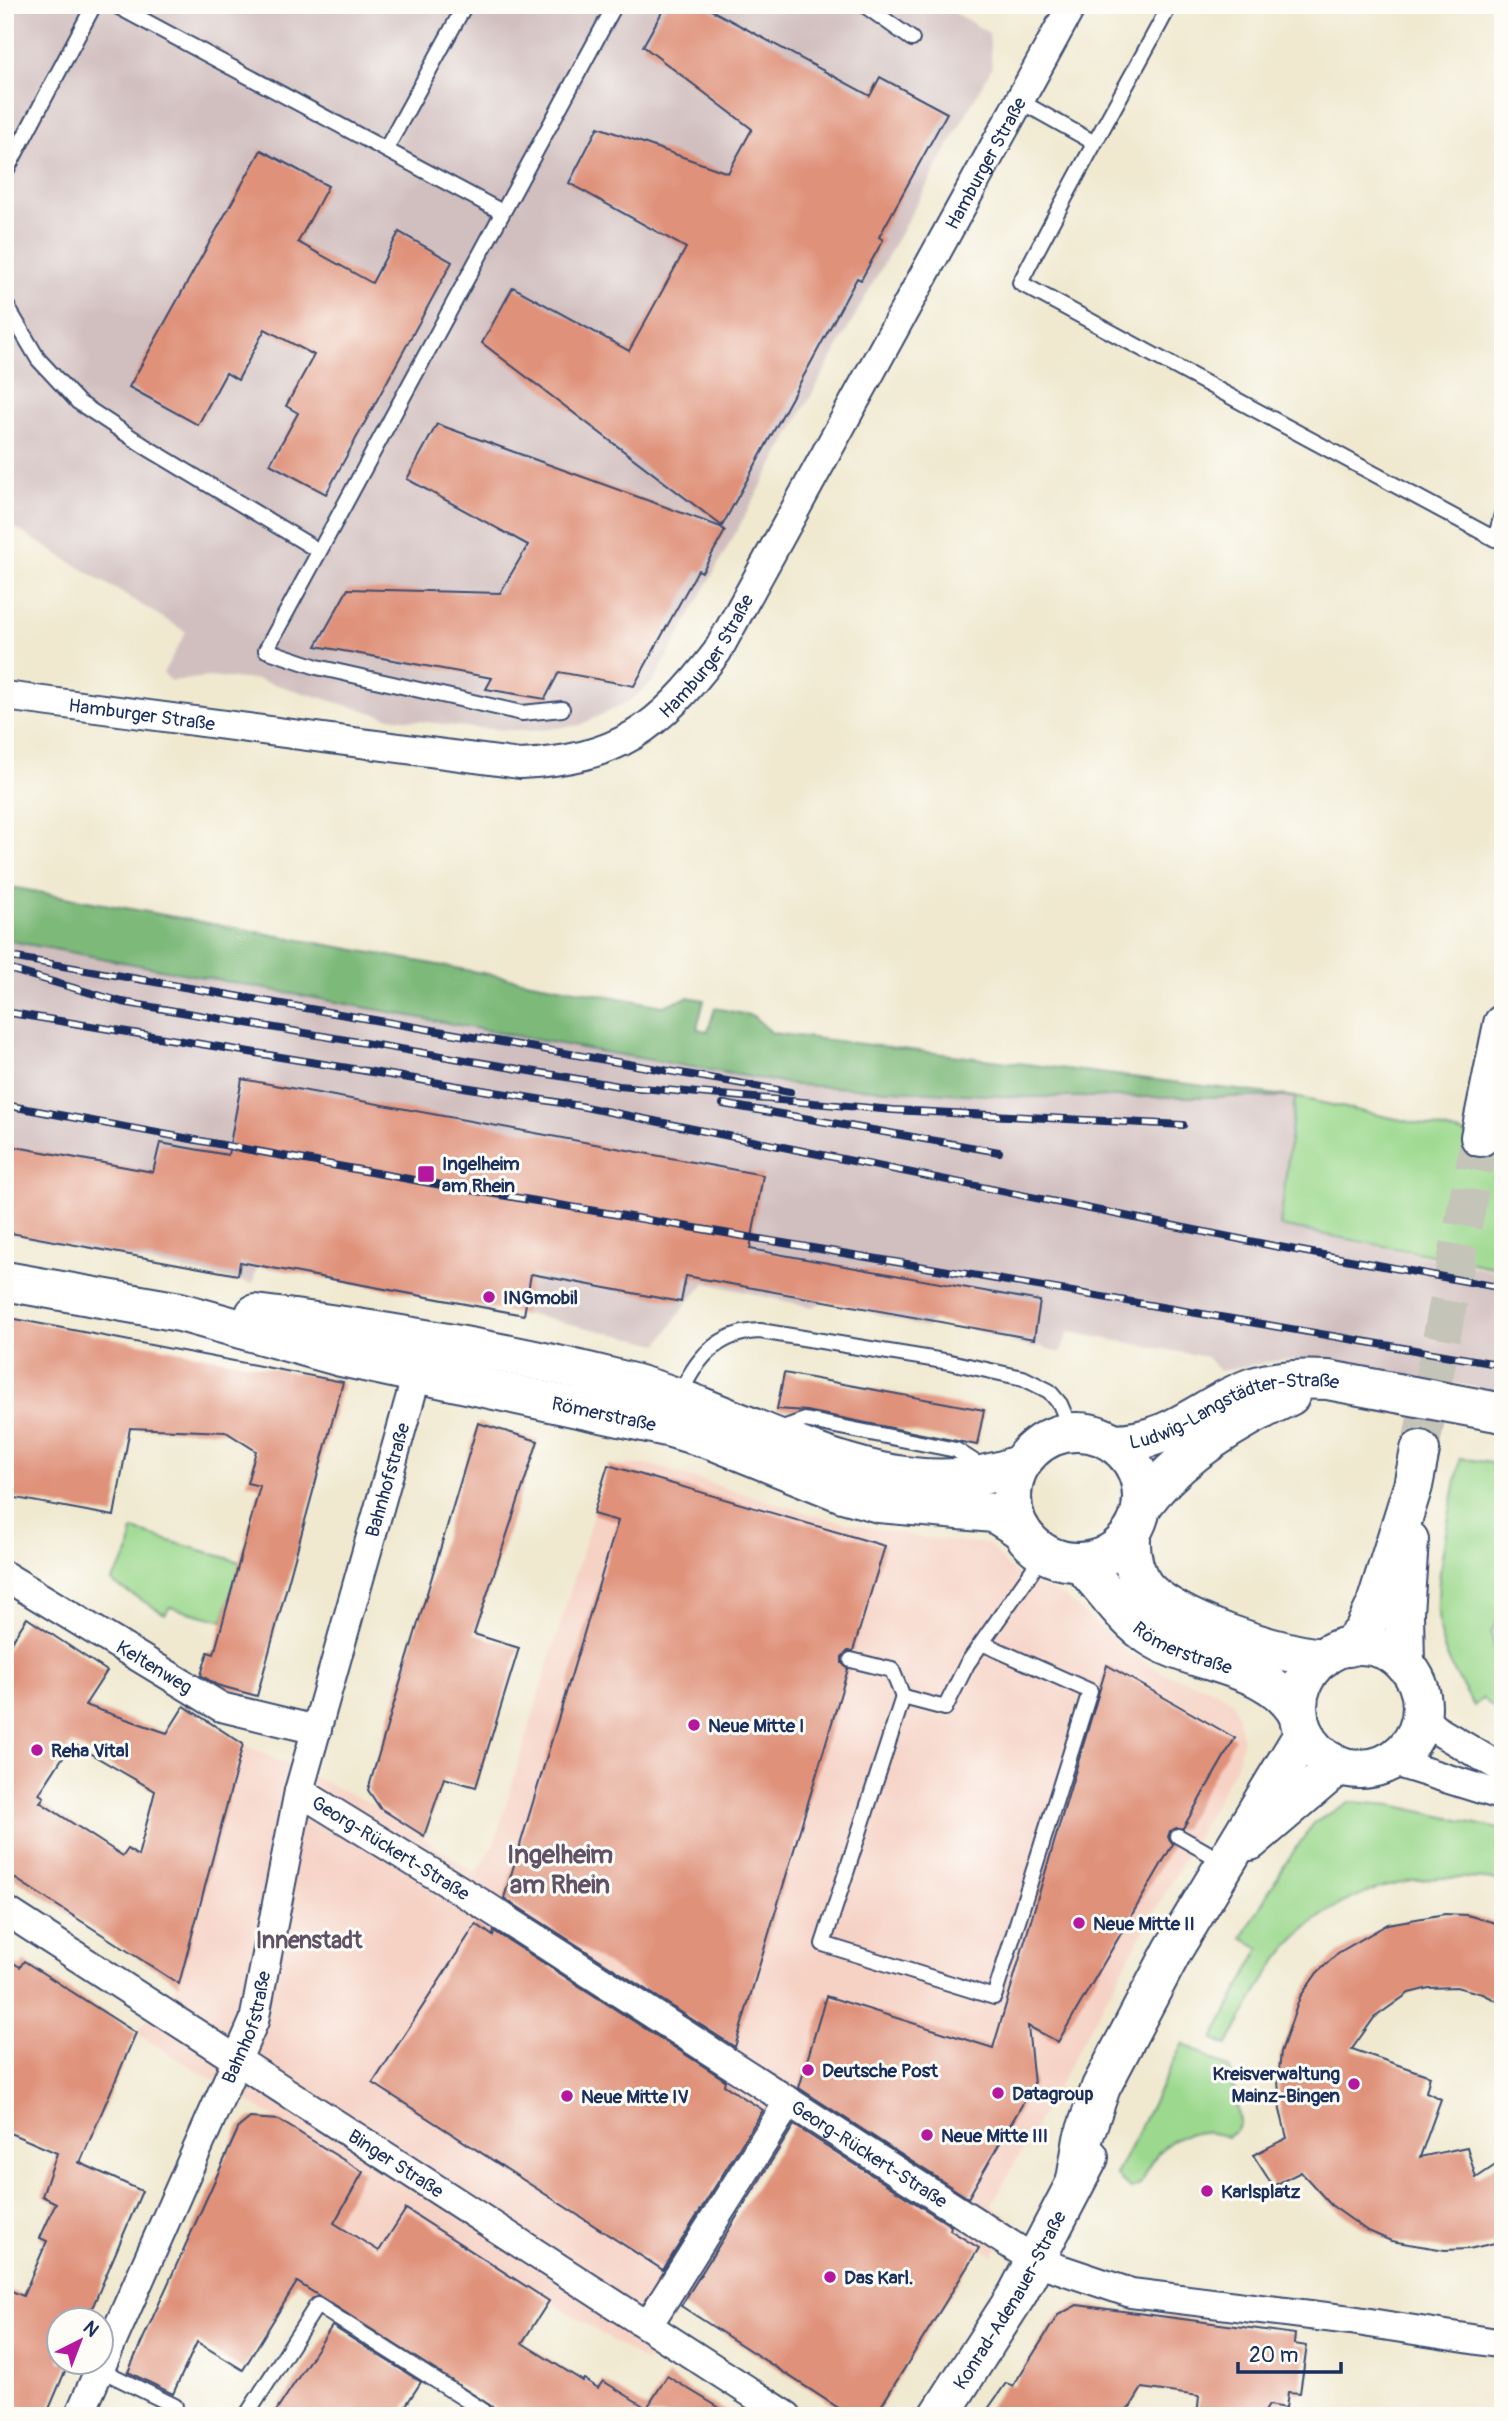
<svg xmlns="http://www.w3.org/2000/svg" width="1508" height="2421" font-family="Pangolin,sans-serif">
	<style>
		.built { fill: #f6d2c5 }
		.industrial { fill: #d1bfbf }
		.green { fill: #9cd98e; stroke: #5c8476; stroke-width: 2 }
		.forest { fill: #7db979; stroke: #4c746c; stroke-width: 2 }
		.building { fill: #df9179; fill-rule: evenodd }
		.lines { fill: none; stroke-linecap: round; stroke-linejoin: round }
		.secondary-tunnel { stroke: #c5c4b9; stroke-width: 38; stroke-dasharray: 38 19; stroke-linecap: butt }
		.lane-casing { stroke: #3b4b6f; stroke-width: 18 }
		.street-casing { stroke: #3b4b6f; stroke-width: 32 }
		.secondary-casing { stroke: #3b4b6f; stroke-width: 42 }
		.lane { stroke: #fff; stroke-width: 14 }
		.street { stroke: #fff; stroke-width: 28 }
		.secondary { stroke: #fff; stroke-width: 38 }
		.rail-casing { stroke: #1b2f5e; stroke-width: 8 }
		.rail { stroke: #fdfcf7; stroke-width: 5; stroke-dasharray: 16; stroke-linecap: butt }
		.poi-dot { fill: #b5179e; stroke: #fdfcf7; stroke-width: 2.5 }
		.labels { text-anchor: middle; stroke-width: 6; stroke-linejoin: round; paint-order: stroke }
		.street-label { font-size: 19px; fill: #1b2f5e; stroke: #fdfcf7 }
		.poi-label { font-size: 19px; font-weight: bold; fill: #1b2f5e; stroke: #fdfcf7; text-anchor: start }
		.quarter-label { font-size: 23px; font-weight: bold; fill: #605167; stroke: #fdfcf7 }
		.district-label { font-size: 26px; font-weight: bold; fill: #605167; stroke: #fdfcf7 }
	</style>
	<rect width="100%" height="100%" fill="#fdfcf7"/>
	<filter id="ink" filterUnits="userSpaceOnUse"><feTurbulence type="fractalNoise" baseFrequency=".0143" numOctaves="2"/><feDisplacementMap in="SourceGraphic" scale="14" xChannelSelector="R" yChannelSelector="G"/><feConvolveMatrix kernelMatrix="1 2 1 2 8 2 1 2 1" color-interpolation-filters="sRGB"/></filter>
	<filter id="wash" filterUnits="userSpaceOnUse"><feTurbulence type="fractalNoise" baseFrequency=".00686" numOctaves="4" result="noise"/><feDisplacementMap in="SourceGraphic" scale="28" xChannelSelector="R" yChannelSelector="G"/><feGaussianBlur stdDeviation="1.57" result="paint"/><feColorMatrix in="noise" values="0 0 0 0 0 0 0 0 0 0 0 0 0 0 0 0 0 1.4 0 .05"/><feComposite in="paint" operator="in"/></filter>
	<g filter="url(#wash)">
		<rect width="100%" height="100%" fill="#f0e9d0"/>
		<!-- built -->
		<path class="built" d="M608,1465H651L823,1518L923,1538L989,1544L1008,1567L1025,1580L1063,1595L1130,1654L1165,1674L1217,1691L1232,1701L1238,1716L1242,1740L1238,1762L991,2206L1013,2220L993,2256L787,2127L719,2234L725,2237L646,2362L406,2210L379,2251L334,2223L363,2172L136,2033L179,1984L243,1744L380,1808L475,1873L494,1845Z"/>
		<!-- industrial -->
		<g class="industrial">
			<path d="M5,5H942L989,33L992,67L654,681L628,702L580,725L534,731L472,728L388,717L259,680L209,677L171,681L163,673L186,632L5,522Z"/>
			<path d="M5,940L592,1050L797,1085L1022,1097H1295L1280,1226L1503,1273V1392L1330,1361L1282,1360L1219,1371L1207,1357L1069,1332L1060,1353L1041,1346L1031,1348L937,1318L925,1328L828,1300L812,1307L706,1283L686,1304L659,1344L535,1316L257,1266L253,1284L5,1233Z"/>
		</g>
		<!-- green -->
		<g class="green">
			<path d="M1295,1097L1503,1142V1269L1280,1226Z"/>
			<path d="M1460,1458L1503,1465V1612L1491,1633L1496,1652L1503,1660V1717L1483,1698L1474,1706C1461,1684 1445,1659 1440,1633C1431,1586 1452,1507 1460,1458Z"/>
			<path d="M133,1530L240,1562L223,1621L170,1607L165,1614L111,1582L129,1554Z"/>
			<path d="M1349,1802L1392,1805L1503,1830V1881C1434,1872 1359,1881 1305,1929C1271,1959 1250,2007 1227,2045L1213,2039L1260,1948L1242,1938L1285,1864L1314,1823Z"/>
			<path d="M1183,2043L1230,2069L1240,2122L1237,2130L1227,2137C1183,2122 1156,2144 1140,2185L1131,2189L1116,2175Z"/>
		</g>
		<!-- forest -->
		<path class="forest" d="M5,886L663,1006L688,997L704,1000L697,1029L708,1031L715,1008L753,1016L772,1033L1295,1097H1022L797,1085L592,1050L5,940Z"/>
		<g id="blocks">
			<!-- building -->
			<g class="building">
				<path d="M666,5H702L870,96L880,77L947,113L879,237L883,240L861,280L857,278L722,526L482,343L513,287L629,351L686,248L569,183L598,127L728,173L752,129L643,46Z"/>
				<path d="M261,150L328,186L298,242L372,283L399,232L452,262L326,494L270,464L298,413L286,406L314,355L265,329L238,380L226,373L198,425L129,387Z"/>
				<path d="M437,424L721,527L725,531L702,572L698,570L634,686L559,672L545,699L486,689L492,678L316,646L348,589L500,593L528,545L407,479Z"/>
				<path d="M242,1079L763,1175L750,1249L1040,1301L1034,1339L686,1276L681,1302L531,1274L524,1315L240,1262L238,1275L5,1232V1145L153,1172L160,1143L228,1155Z"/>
				<path d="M5,1317L343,1382L257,1696L217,1685L201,1675L208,1652L214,1654L260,1486L247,1483L256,1451L226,1432L130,1428L114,1516L5,1496Z"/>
				<path d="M784,1373L984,1410L977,1445L807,1411L777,1409Z"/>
				<path d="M478,1423L538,1441L474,1634L519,1648L476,1787L444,1778L424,1836L380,1808L368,1790Z"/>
				<path d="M608,1465L885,1546L853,1651H848L842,1657V1663L848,1669L735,2047L504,1898L618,1521L593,1514Z"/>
				<path d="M27,1618L107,1671L85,1705L167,1733L184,1706L243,1744L179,1984L5,1872V1652ZM72,1743L155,1791L138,1856L128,1849L123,1856L40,1802L44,1797L39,1794Z"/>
				<path d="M1107,1665L1235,1738L1183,1828L1170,1831L1168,1837L1173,1844L1058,2042L1028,2026L1034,2084L968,2198L799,2088L826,1996L993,2048Z"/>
				<path d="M1445,1914L1467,1915L1503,1925V2004L1483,1994L1456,1987L1429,1988L1409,1993L1374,2018L1352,2049L1430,2076L1426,2092L1441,2099L1420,2157L1467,2147L1476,2178L1503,2160V2241L1469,2249L1445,2250L1391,2241L1366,2230L1331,2205L1301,2172L1273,2186L1253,2155L1287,2138L1280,2110L1278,2080L1281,2052L1300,1997L1317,1973L1338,1953L1388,1924Z"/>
				<path d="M476,1924L493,1936L494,1931L725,2080L724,2085L763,2110L663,2270L373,2083Z"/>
				<path d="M5,1958L20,1967L24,1961L136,2033L80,2163L78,2162L142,2191L87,2320H60V2362H69L46,2416H34L5,2402V2288L23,2296L47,2241L40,2238L56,2203L42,2196L57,2153L5,2131Z"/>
				<path d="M250,2118L279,2120L363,2172L334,2223L379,2251L406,2209L549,2301L522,2343L583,2381L584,2379L598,2388L603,2381L647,2408L667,2376L733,2416H507L297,2282L243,2370L197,2342L173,2394L128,2372L239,2127Z"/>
				<path d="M794,2125L951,2226L950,2230L979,2248L875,2416H851L681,2306Z"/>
				<path d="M1077,2305L1295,2334L1294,2344L1307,2346L1300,2393L1288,2392L1286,2408L1269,2405L1262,2416H1197L1199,2396L1142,2388L1131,2406L1117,2416H983L1006,2383L1013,2386L1058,2315Z"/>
				<path d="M332,2326L421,2382L399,2416H273Z"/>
			</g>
		</g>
	</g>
	<g filter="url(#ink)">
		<use href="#blocks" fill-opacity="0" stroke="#3b4b6f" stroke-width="2"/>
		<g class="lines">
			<!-- secondary-tunnel -->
			<path class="secondary-tunnel" d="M1420,1450L1480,1137"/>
			<!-- lane casing -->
			<g class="lane-casing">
				<g id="lane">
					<path d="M115,5L502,212"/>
					<path d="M864,5L912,39"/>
					<path d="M1170,5C1120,98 1068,189 1020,283L1495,539L1503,511"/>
					<path d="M1018,100L1093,142"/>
					<path d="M386,149L465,5"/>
					<path d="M5,173L94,5"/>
					<path d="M5,303L38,359L78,402L146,447L319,551"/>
					<path d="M562,709L522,713L317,667L266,650L615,5"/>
					<path d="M679,1397C695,1360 717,1332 760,1331L950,1362L1023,1378L1049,1391L1060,1404L1072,1432"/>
					<path d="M777,1430L805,1420L956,1450L984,1468"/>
					<path d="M982,1643L1090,1691L994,1997L823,1944L903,1697L945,1708L967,1664L1032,1571L1041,1551"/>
					<path d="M851,1660L892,1670L903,1697"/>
					<path d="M1178,1836L1224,1862"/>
					<path d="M99,2369L175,2406L170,2416"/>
					<path d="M246,2416L317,2305L482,2410L478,2416"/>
				</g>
			</g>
			<!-- street casing -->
			<g class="street-casing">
				<g id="street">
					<path id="s1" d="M5,696L520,764C619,759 658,729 717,652L1072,5"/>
					<path id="s2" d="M5,1576L221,1707L317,1730"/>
					<path d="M1421,1717L1435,1729L1503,1769"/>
					<path d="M1391,1761L1503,1796"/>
					<path id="s3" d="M299,1791L484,1905L1036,2261L1131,2293L1351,2320L1503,2344"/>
					<path id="s4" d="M5,1910L787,2416"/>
					<path d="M648,2325L789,2101"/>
					<path id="s5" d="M79,2416L254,2021L299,1791L417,1374"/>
				</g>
			</g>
			<!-- secondary casing -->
			<g class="secondary-casing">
				<g id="secondary">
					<path d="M1480,1137L1503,1024"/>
					<path id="s6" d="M5,1281L180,1312L341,1357L671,1428L712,1440L843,1493L879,1503L994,1513L1021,1530"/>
					<path d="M255,1314C378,1329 501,1350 621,1380C752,1412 884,1517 1021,1464"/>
					<circle cx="1077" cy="1497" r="65"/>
					<path id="s7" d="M1113,1443C1174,1442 1200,1406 1253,1387C1278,1379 1303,1379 1328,1380L1503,1413"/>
					<path d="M1142,1506C1178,1456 1234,1422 1290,1396"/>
					<path d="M1131,1534C1130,1553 1133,1571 1144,1586C1170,1620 1281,1655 1323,1658"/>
					<path id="s8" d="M1079,1562C1104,1586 1121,1617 1150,1636C1196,1667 1270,1662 1299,1716"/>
					<circle cx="1360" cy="1707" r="62"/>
					<path d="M1349,1647L1363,1632L1375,1607L1413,1486L1420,1450"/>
					<path d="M1405,1665L1404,1613L1409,1540"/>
					<path d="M1250,1841L1339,1765"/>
					<path d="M1076,2180L1083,2139L1101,2087L1173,1950L1304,1733"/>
					<path id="s9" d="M939,2416L1018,2293L1089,2157"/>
				</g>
			</g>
			<!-- lane -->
			<use href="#lane" class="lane"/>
			<!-- street -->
			<use href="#street" class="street"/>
			<!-- secondary -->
			<use href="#secondary" class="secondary"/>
			<!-- rail casing -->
			<g class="rail-casing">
				<g id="rail">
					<path d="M5,956L790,1092"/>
					<path d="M5,968L122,1002L619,1086L893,1110L1183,1125"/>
					<path d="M5,1012L580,1106L1274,1246L1503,1288"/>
					<path d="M723,1104L999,1152"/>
					<path d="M5,1105L436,1184L1503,1365"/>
				</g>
			</g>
			<!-- rail -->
			<use href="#rail" class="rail"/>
		</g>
	</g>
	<!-- markers -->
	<g class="poi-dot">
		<rect x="417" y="1165" width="18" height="18" rx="3.5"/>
		<circle cx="489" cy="1297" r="7"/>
		<circle cx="694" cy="1725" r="7"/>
		<circle cx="37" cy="1750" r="7"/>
		<circle cx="1079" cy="1923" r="7"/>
		<circle cx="808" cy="2070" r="7"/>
		<circle cx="1354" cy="2084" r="7"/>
		<circle cx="998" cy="2093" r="7"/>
		<circle cx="567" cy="2096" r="7"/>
		<circle cx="927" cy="2135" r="7"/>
		<circle cx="1207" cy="2191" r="7"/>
		<circle cx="830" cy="2277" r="7"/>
	</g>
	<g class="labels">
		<!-- street labels -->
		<g class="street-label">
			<text dy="7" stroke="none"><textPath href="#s1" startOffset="1314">Hamburger Straße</textPath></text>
			<text dy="7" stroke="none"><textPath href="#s1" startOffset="747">Hamburger Straße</textPath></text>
			<text dy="7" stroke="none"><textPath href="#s1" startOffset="138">Hamburger Straße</textPath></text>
			<text dy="7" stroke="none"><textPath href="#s6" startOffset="614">Römerstraße</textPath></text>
			<text dy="7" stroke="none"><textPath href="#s7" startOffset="128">Ludwig-Langstädter-Straße</textPath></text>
			<text dy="7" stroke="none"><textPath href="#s5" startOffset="990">Bahnhofstraße</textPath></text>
			<text dy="7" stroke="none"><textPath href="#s8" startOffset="138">Römerstraße</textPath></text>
			<text dy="7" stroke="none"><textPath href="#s2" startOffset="175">Keltenweg</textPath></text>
			<text dy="7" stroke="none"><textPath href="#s3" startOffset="108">Georg-Rückert-Straße</textPath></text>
			<text dy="7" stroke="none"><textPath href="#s5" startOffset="424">Bahnhofstraße</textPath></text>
			<text dy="7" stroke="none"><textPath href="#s3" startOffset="676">Georg-Rückert-Straße</textPath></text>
			<text dy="7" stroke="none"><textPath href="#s4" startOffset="466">Binger Straße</textPath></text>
			<text dy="7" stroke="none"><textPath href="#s9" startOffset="136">Konrad-Adenauer-Straße</textPath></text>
		</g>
		<!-- poi labels -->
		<g class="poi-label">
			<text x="442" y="1170">Ingelheim<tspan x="442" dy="22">am Rhein</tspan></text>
			<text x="503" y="1304">INGmobil</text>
			<text x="708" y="1732">Neue Mitte I</text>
			<text x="51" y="1757">Reha Vital</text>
			<text x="1093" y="1930">Neue Mitte II</text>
			<text x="822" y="2077">Deutsche Post</text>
			<text x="1340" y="2080" text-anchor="end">Kreisverwaltung<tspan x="1340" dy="22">Mainz-Bingen</tspan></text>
			<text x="1012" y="2100">Datagroup</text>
			<text x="581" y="2103">Neue Mitte IV</text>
			<text x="941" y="2142">Neue Mitte III</text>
			<text x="1221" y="2198">Karlsplatz</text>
			<text x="844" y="2284">Das Karl.</text>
		</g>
		<!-- quarter labels -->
		<g class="quarter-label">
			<text x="309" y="1948">Innenstadt</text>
		</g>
		<!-- district labels -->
		<g class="district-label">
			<text x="560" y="1863">Ingelheim<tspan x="560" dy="30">am Rhein</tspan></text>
		</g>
	</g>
	<!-- margin -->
	<rect width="1508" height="2421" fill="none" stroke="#fdfcf7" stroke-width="28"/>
	<!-- north arrow -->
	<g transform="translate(80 2341) rotate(42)"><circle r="33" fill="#fdfcf7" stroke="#a3aaba" stroke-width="2"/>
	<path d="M0-5L12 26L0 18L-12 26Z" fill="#b5179e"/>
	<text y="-10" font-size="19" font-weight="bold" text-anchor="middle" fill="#1b2f5e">N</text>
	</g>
	<!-- scale -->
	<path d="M1238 2362v10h103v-10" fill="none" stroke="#1b2f5e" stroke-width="3.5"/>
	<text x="1249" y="2362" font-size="21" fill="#1b2f5e" stroke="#fdfcf7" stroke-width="5" paint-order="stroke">20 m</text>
</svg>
